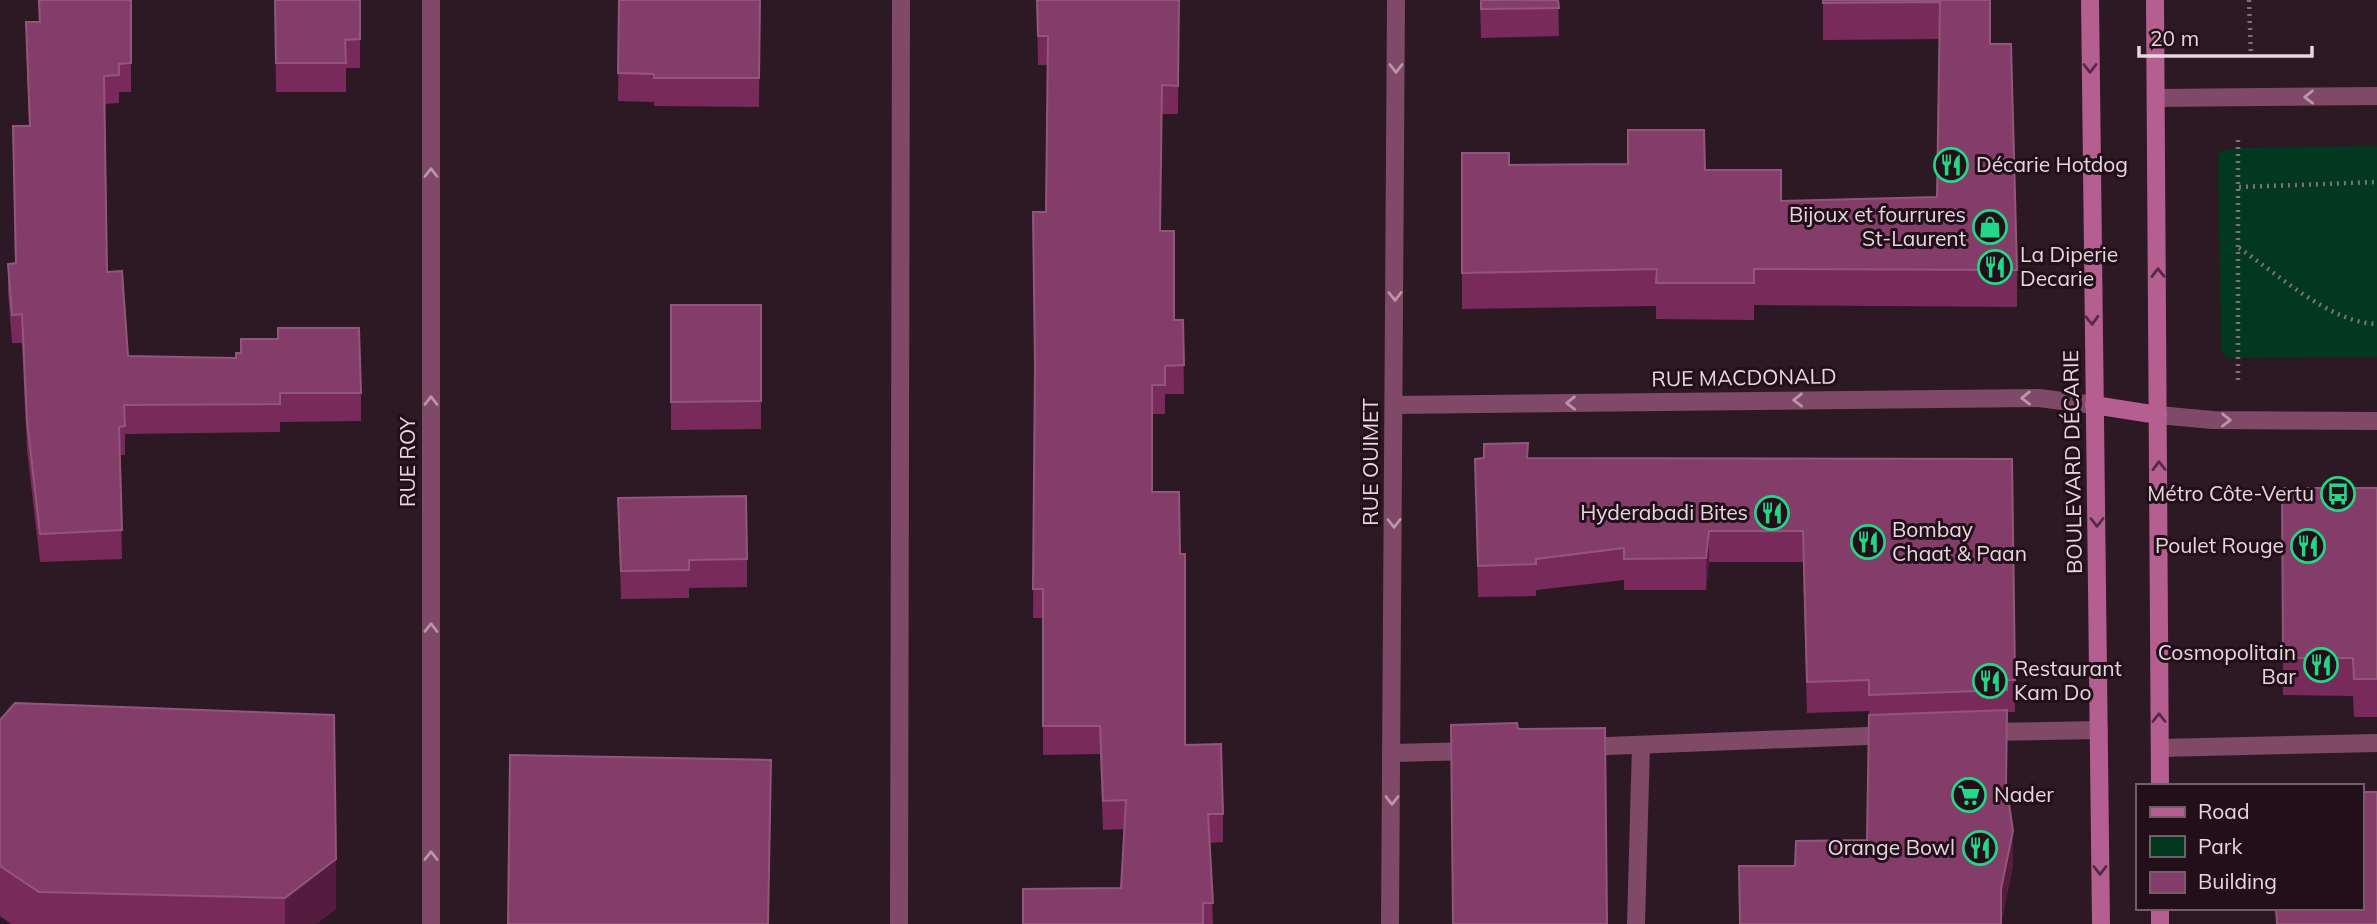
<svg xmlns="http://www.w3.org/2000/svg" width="2377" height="924" font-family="Mulish,sans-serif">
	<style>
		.green { fill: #01381f }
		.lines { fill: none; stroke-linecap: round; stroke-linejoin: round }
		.path { stroke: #806f78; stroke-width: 4.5; stroke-dasharray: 2 5; stroke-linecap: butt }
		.lane { stroke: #7f4967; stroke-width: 18 }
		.street { stroke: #7f4967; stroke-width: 18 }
		.secondary { stroke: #b55e90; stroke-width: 18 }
		.wall { fill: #782b5b }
		.shaded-wall { fill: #551c3f }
		.building { fill: #843d69; stroke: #93567b; stroke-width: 2 }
		.oneway { stroke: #b797a8 }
		.oneway2 { stroke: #552b43 }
		.labels { text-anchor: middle; stroke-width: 6; stroke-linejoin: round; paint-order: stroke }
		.poi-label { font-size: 21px; fill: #e5d7de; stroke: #220f1a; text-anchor: end }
		.street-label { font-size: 21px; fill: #e5d7de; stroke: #220f1a }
	</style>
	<rect width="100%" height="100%" fill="#2c1923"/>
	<!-- green -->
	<path class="green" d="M2377,146V357L2227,358L2221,350L2218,152L2238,148Z"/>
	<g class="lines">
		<!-- path -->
		<g class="path">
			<path d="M2249,0L2251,56"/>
			<path d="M2239,187L2377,182"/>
			<path d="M2239,248C2278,274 2330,323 2377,324"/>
			<path d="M2238,380V139"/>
		</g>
		<!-- lane -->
		<g class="lane">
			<path d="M1984,732L2099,730"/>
			<path d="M1582,747L1893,735"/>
			<path d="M2160,748L2377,743"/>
			<path d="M1393,753L1473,751"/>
			<path d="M1636,924L1641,745"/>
		</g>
		<!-- street -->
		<g class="street">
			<path d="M2156,98L2377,96"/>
			<path d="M1394,405L2039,398L2094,405"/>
			<path d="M2158,415L2213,420L2377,421"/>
			<path d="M431,924V0"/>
			<path d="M899,924L901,0"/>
			<path d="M1390,924L1396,0"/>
		</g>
		<!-- secondary -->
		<g class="secondary">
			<path d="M2090,0L2101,924"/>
			<path d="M2155,0L2160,786"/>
			<path d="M2094,405L2158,415"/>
			<path d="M2160,908V924"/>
		</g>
	</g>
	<!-- wall -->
	<g class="wall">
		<path d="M38,0H131V92H119V103L105,104L107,272L128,356L361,393V421L280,422V432L125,434V455H120L122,559L40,562L27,449L22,343H12L8,292V264L15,263L13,155L29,126L26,22H39Z"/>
		<path d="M275,0H360V68H346V92H276Z"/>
		<path d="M619,0H760L759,107L654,106V102L618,101Z"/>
		<path d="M1037,0H1179L1178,114H1162L1160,231L1174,320H1183L1184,394H1165V414H1152V492L1185,745L1223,814V842L1210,843L1213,924H1023L1121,888L1125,829L1103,830L1100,754L1043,755V618H1033L1035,382L1033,212H1046L1048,65H1038Z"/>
		<path d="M1480,0H1558L1559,36L1481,38Z"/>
		<path d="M1823,0H1991L1990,44L2017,270V307L1754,305V320L1656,319V306L1462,309V153L1509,165L1705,170L1781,201L1937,197L1939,39L1823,40Z"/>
		<path d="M671,305H761V429L671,430Z"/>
		<path d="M1528,458L2012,459L2015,712H2007V786L2013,865L2001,924L1795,866L1867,840L1869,711L1807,713L1803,562H1709L1706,590H1624V580L1536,590V596L1478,597L1475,459Z"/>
		<path d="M2282,488H2377V717H2354L2353,696L2283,695Z"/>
		<path d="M618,498L747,559V587L689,588V598L621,599Z"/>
		<path d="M0,720L336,909L316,924H11L0,916Z"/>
	</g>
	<!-- shaded-wall -->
	<g class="shaded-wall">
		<path d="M1709,531V562L1706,590V558Z"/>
		<path d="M771,760V810L768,924Z"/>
		<path d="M2013,831V865L2001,923V889Z"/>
		<path d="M336,859V909L316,924H285V898Z"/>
	</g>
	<!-- building -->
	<g class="building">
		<path d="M39,0H131V63L119,64V75L104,76L107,272L122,271L128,356L236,358V353H241V339H278V328H359L361,393H280V404L124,405L125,426L119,427L122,530L40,534L27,421L22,314L12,315L8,264L16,263L13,126H30L26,22H40Z"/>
		<path d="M275,0H360V39L345,40L346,63H276Z"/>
		<path d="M619,0H760L759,78H654V74L618,73Z"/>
		<path d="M1037,0H1179L1178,86L1162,85L1160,231H1174V320H1183L1184,365L1165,366V385H1152V492H1179L1180,554H1185V745L1221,744L1223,814H1208L1213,903H1203V924H1023V889L1121,888L1126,800L1103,801L1100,726H1043V589H1033L1035,364L1033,212H1046L1048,36H1038Z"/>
		<path d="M1481,0H1558L1559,8L1481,9Z"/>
		<path d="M1823,0H1990V44H2011L2017,270L1754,269V283H1656L1657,269L1462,273V153H1509V165L1628,164V130H1704L1705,170H1781V201L1937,197L1940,2L1823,3Z"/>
		<path d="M671,305H761V401L671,402Z"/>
		<path d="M1528,443L1527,458L2012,459L2015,680H2007V690L1869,695V680L1807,682L1803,531H1709L1706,558L1624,559V548L1536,559V564L1478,566L1475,459L1484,458V444Z"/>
		<path d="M2282,488H2377V679H2354L2353,658H2283Z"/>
		<path d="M746,496L747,559L689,560V570L621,571L618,498Z"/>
		<path d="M15,703L334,715L336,859L285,898L39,892L0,866V720Z"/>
		<path d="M2007,710L2006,784L2013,831L2001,889V924H1740L1739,866H1795L1796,841L1867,840L1869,715Z"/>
		<path d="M1517,723L1518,729L1605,728L1607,924H1453L1451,725Z"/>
		<path d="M510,755L771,760L768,924H508Z"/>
		<path d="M2361,792H2377V924H2277L2276,908H2361Z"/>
	</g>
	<!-- one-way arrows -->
	<defs><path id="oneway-chevron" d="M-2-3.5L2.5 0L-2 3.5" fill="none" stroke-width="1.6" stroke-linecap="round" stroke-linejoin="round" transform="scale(1.75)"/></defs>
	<g class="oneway">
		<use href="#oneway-chevron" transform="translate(1396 68) rotate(90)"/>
		<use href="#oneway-chevron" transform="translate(2309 97) rotate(179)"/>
		<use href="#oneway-chevron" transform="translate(431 173) rotate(-90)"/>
		<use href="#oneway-chevron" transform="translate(1395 296) rotate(90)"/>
		<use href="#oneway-chevron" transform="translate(2026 398) rotate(179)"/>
		<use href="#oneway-chevron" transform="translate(1798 400) rotate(179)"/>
		<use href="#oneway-chevron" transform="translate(431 401) rotate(-90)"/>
		<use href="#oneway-chevron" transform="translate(1571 403) rotate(179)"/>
		<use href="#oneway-chevron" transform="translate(2226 420) rotate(1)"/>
		<use href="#oneway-chevron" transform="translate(1394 523) rotate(90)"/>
		<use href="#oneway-chevron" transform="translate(431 628) rotate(-90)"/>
		<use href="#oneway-chevron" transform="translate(1392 800) rotate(90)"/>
		<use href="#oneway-chevron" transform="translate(431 856) rotate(-90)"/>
	</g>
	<g class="oneway2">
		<use href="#oneway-chevron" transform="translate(2090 68) rotate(90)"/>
		<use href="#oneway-chevron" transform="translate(2158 273) rotate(-91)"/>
		<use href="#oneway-chevron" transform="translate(2092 320) rotate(88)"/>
		<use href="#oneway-chevron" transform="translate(2159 466) rotate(-91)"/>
		<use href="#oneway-chevron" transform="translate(2097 522) rotate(90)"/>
		<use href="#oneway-chevron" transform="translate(2159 718) rotate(-90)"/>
		<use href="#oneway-chevron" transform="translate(2100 870) rotate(90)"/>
	</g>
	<!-- icons -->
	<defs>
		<g id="restaurant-ring" transform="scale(1.75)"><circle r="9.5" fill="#220f1a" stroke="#22d887" stroke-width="1.5"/><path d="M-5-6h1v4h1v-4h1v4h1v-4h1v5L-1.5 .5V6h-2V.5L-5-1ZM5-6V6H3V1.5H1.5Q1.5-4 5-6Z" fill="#22d887"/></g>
		<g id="shop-ring" transform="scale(1.75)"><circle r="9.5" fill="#220f1a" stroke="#22d887" stroke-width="1.5"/><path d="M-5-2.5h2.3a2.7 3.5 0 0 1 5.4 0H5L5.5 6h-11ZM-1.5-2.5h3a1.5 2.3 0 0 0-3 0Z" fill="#22d887"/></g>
		<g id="bus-ring" transform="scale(1.75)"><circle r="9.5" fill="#220f1a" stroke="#22d887" stroke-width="1.5"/><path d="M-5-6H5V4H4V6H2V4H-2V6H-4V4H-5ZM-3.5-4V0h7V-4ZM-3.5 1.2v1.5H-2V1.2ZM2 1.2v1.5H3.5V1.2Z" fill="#22d887"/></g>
		<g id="supermarket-ring" transform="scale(1.75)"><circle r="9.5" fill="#220f1a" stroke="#22d887" stroke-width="1.5"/><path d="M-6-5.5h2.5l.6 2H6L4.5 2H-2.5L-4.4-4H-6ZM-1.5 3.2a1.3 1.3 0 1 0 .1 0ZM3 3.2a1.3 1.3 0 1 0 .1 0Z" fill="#22d887"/></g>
	</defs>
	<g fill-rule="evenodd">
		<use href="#restaurant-ring" x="1951" y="165"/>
		<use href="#shop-ring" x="1990" y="227"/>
		<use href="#restaurant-ring" x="1995" y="267"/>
		<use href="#bus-ring" x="2338" y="494"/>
		<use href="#restaurant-ring" x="1772" y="513"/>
		<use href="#restaurant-ring" x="1868" y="542"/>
		<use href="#restaurant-ring" x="2308" y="546"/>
		<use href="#restaurant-ring" x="2321" y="665"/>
		<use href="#restaurant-ring" x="1990" y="681"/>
		<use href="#supermarket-ring" x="1969" y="795"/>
		<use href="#restaurant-ring" x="1980" y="848"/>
	</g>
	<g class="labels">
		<!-- poi labels -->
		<g class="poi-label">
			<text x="1976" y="172" text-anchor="start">Décarie Hotdog</text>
			<text x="1966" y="222">Bijoux et fourrures<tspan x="1966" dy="24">St-Laurent</tspan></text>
			<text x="2020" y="262" text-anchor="start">La Diperie<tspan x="2020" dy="24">Decarie</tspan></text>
			<text x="2314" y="501">Métro Côte-Vertu</text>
			<text x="1748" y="520">Hyderabadi Bites</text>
			<text x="1892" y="537" text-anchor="start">Bombay<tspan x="1892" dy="24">Chaat &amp; Paan</tspan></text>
			<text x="2284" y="553">Poulet Rouge</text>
			<text x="2296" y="660">Cosmopolitain<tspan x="2296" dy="24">Bar</tspan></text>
			<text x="2014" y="676" text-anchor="start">Restaurant<tspan x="2014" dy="24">Kam Do</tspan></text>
			<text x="1994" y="802" text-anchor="start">Nader</text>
			<text x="1955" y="855">Orange Bowl</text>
		</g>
		<!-- street labels -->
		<g class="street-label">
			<text transform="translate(1744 378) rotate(-1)" y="7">RUE MACDONALD</text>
			<text transform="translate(408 462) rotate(-90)" y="7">RUE ROY</text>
			<text transform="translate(1371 462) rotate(-90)" y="7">RUE OUIMET</text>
			<text transform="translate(2073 462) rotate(-91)" y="7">BOULEVARD DÉCARIE</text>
		</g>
	</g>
	<!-- legend -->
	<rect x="2136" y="784" width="228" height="126" fill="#220f1a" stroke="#705f68" stroke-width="2"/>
	<rect x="2150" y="807" width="35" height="10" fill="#b55e90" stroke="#705f68" stroke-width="2"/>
	<text x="2198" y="819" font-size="21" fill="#e5d7de">Road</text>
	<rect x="2150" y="836" width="35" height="21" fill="#01381f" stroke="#705f68" stroke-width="2"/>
	<text x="2198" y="854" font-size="21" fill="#e5d7de">Park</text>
	<rect x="2150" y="872" width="35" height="21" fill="#843d69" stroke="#705f68" stroke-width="2"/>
	<text x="2198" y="889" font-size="21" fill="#e5d7de">Building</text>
	<!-- scale -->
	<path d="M2139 46v10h173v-10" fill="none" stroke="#e5d7de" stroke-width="3.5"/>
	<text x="2150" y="46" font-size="21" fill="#e5d7de" stroke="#220f1a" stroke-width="5" paint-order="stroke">20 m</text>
</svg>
